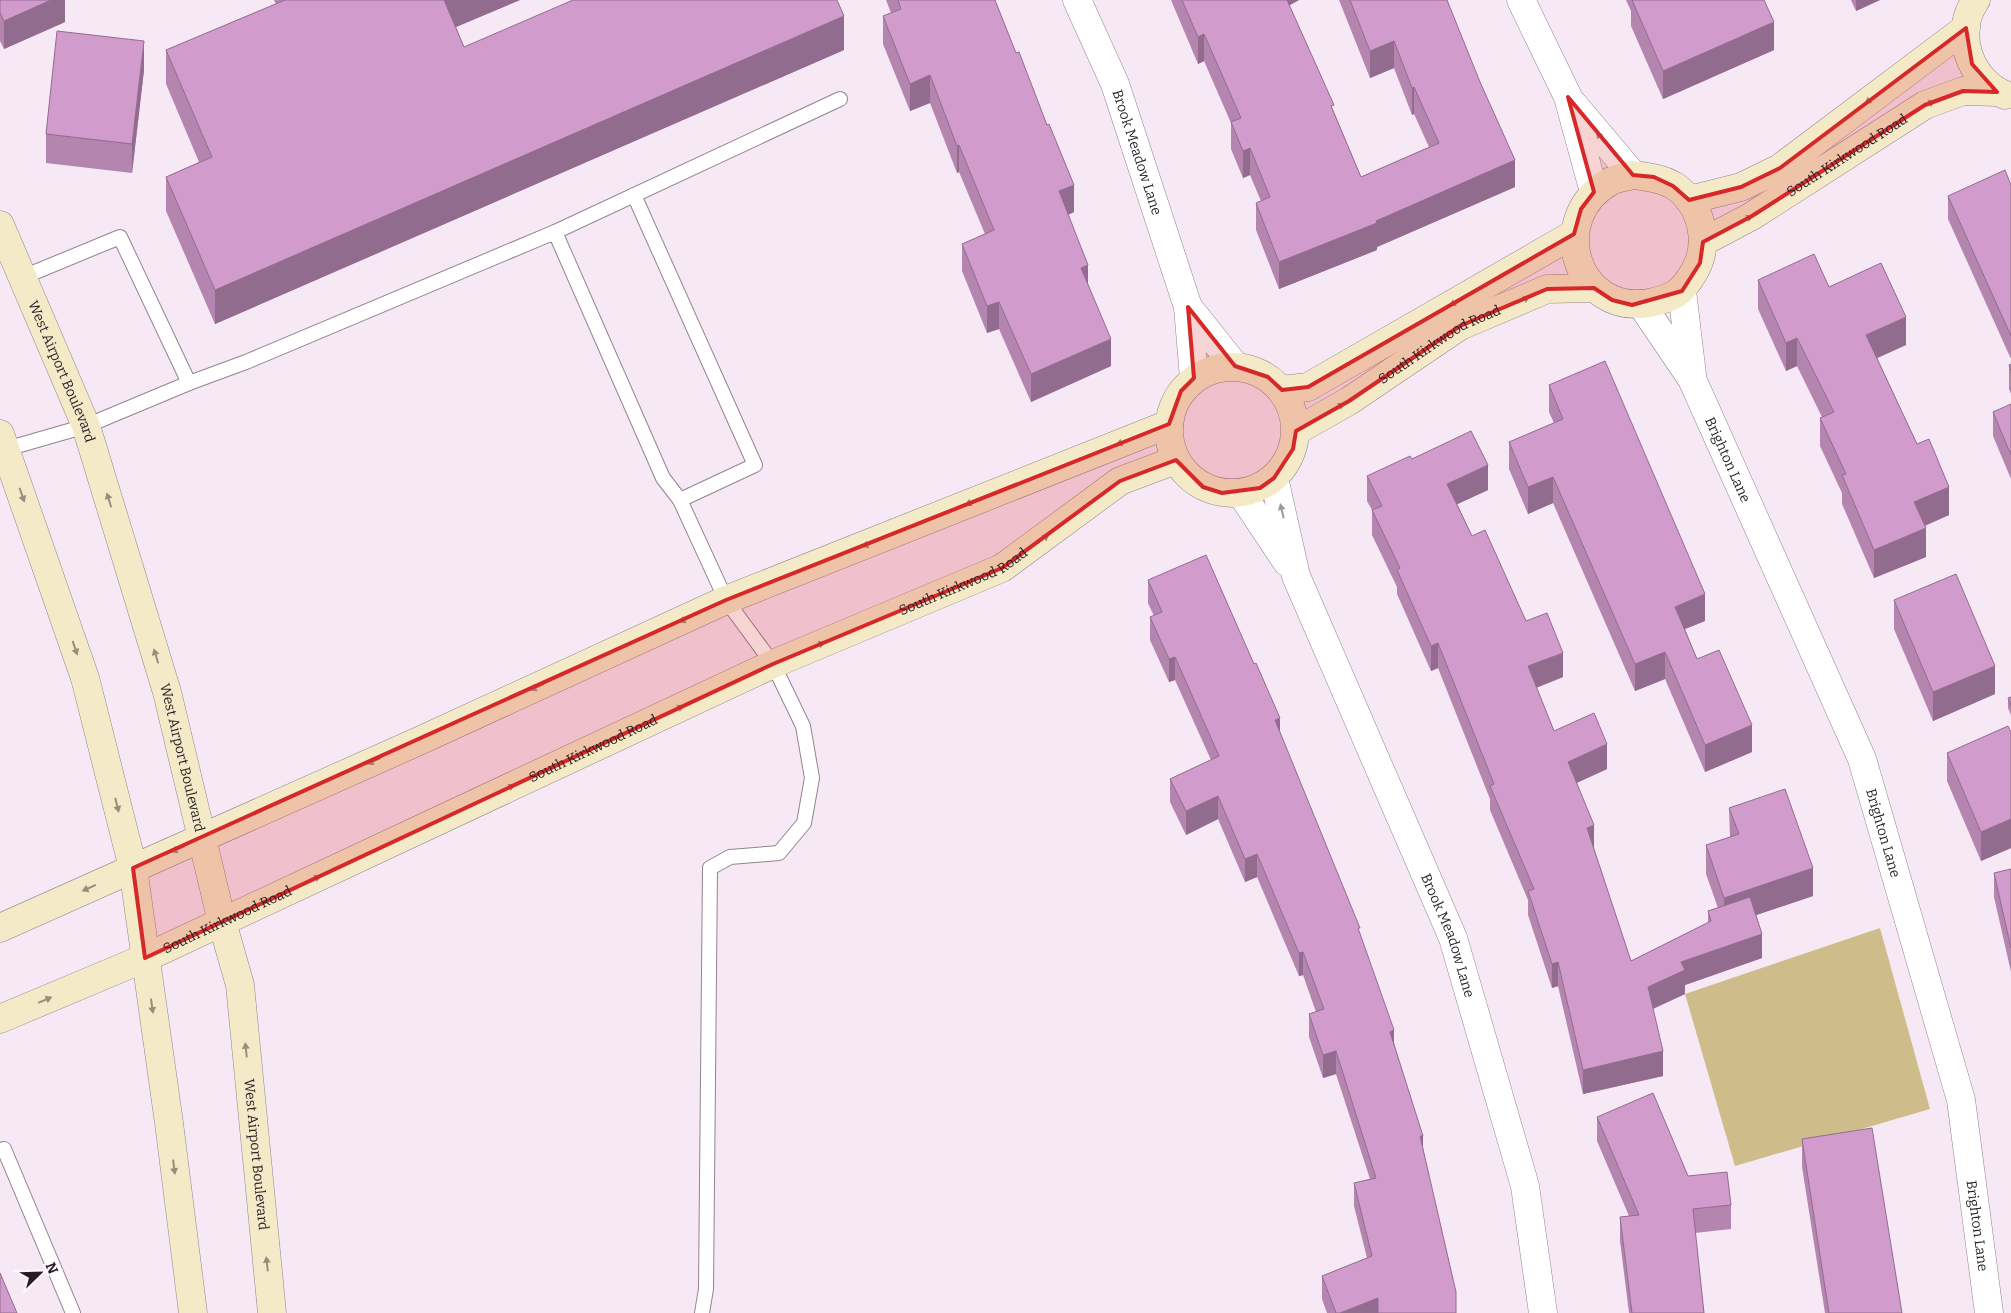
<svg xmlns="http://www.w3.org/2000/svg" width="2011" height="1313" font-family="Bitter,serif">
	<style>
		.green { fill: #cebd8a }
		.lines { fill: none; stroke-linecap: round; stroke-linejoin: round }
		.lane-casing { stroke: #928491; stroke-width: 16 }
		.street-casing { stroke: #928491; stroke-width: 29 }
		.secondary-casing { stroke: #928491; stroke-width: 29 }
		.lane { stroke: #fff; stroke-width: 14 }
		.street { stroke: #fff; stroke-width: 28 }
		.secondary { stroke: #f5eac8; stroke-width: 28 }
		.wall { fill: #b485af }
		.shaded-wall { fill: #926c8f }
		.building { fill: #d19bcc; stroke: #926c8f }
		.oneway { fill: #978f7e }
		.oneway2 { fill: #9d9a9c }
		.marked { fill: #d62828; fill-opacity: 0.2; stroke: #d62828; stroke-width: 4; stroke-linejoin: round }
		.labels { text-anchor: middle; stroke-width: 5; stroke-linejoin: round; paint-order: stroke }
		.street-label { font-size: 14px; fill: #251f24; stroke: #fff8fe }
	</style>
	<rect width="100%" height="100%" fill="#f7e8f5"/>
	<!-- green -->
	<path class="green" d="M1880,928L1930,1109L1735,1166L1685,994Z"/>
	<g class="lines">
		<!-- lane casing -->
		<g class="lane-casing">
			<g id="lane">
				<path d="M634,195L755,465L680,500"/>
				<path d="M555,232L840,99"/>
				<path d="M189,383L246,362L555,232L663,478L680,500L726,600L773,664L803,726L812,778L804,823L779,853L730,857L710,868L706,1289L702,1313"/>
				<path d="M6,449L86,426L189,383L120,237L23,277"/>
				<path d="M0,1151L4,1149L73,1313"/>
			</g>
		</g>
		<!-- street casing -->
		<g class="street-casing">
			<g id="street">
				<path id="s1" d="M1077,0L1115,84L1188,307L1194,378"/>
				<path d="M1521,0L1568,97L1594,192"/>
				<path d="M1573,104L1633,175"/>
				<path d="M1682,291L1692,375"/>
				<path id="s2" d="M1641,304L1692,379L1862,759L1961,1100L1989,1313"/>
				<path d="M1188,307L1235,366"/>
				<path id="s3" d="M1274,478L1296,576L1453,938L1525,1186L1543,1313"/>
				<path d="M1241,493L1287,562"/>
			</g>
		</g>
		<!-- secondary casing -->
		<g class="secondary-casing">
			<g id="secondary">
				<path d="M1976,0C1953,32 1969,80 2005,95"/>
				<path d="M1633,175C1647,177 1660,178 1673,185C1702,203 1711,244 1694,272C1682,293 1673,298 1649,303C1575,315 1546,217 1611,181C1617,178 1626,177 1633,175Z"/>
				<path d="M1689,200L1741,187L1780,168L1966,28"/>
				<path id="s4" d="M0,225L86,426L167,692L222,922L240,985L272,1313"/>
				<path id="s5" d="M1703,242L1752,216L1925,105L1963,91L1997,92"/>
				<circle cx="1232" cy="430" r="63"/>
				<path d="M1282,390L1308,387L1574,234"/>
				<path id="s6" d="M1296,431L1349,401L1460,326L1547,289L1594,288"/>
				<path d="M0,434L85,678L133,868L169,1123L193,1313"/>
				<path d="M0,928L419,741L726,600L1169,424"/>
				<path id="s7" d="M0,1019L145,958L773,664L1002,568L1120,481L1176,460"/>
			</g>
		</g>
		<!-- lane -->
		<use href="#lane" class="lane"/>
		<!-- street -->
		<use href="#street" class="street"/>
		<!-- secondary -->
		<use href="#secondary" class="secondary"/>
	</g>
	<!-- wall -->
	<g class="wall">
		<path d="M0,0H65V22L4,49L0,41Z"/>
		<path d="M274,0H520L456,27L464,47L844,50L215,324L166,211V177L199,162L166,84V50L276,4Z"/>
		<path d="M886,0H995L1074,212L1068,215L1111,366L1031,402L999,329L987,333L962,271V244L985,234L959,172L957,173L930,103L910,111L883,44V16L891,13Z"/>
		<path d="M1171,0H1299L1290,5V7L1361,177L1429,147L1414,114L1412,115L1394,68L1370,78L1339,0H1447L1515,187L1377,247V250L1279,289L1256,230V203L1261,201L1250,175L1243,178L1231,149V123L1204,61L1198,64Z"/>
		<path d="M1626,0H1764L1774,50L1663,99L1631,26V11Z"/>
		<path d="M1851,0H1880L1856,11Z"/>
		<path d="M144,70L132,173L46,163V134Z"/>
		<path d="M2011,185V359L1948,219V196Z"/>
		<path d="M1758,280L1829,287L1906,345L1877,358L1949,515L1925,526L1926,557L1874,578L1842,504V493L1820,446V418L1822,417L1797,366L1786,371L1758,309Z"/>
		<path d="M2011,364V394L2009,389V365Z"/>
		<path d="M1549,385L1705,621L1685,629L1697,659L1752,752L1705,772L1665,679L1635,691L1553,503L1528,514L1509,469V442L1554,423L1549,412Z"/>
		<path d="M2011,404V479L1993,436V412Z"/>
		<path d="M1412,459L1488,490L1457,504L1472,536L1563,677L1536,688L1554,731L1607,769L1576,783L1594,850L1631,961L1708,923V911L1718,908L1706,874V845L1730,837L1729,808L1813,896L1756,915L1762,958L1685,985V994L1653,1009L1663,1076L1583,1094L1558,986L1552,988L1528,915V900L1490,810V799L1438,668L1431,671L1397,594V587L1372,535V510L1367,501V476Z"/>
		<path d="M1148,580L1280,733L1360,934L1394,1043L1423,1148L1456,1313H1327L1322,1299V1276L1367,1258L1354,1206V1183L1370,1179L1336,1074L1323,1078L1309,1037V1014L1316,1012L1303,975L1299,976L1257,877L1245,882L1218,819L1186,835L1170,802V779L1211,760L1175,680L1169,682L1150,640V617L1154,616L1148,603Z"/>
		<path d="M1894,600L1995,694L1933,721L1894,629Z"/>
		<path d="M2011,697V715L2008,708V698Z"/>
		<path d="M2011,732V848L1981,861L1947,781V753Z"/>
		<path d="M2011,869V972L1994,897V873Z"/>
		<path d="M1597,1117L1731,1205V1229L1695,1233L1704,1313H1629L1620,1241V1217L1629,1216L1597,1141Z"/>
		<path d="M1802,1139L1902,1313H1825L1802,1167Z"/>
	</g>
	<!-- shaded-wall -->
	<g class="shaded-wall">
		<path d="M51,0H65V22L4,49V21Z"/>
		<path d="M444,0H520L444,32Z"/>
		<path d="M1283,0H1299L1290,5V24Z"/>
		<path d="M1856,0H1880L1856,11Z"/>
		<path d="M844,16V50L215,324V290Z"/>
		<path d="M1774,22V50L1663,99V71Z"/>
		<path d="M1204,34V61L1198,64V37Z"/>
		<path d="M144,41V70L132,173V144Z"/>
		<path d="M1394,41V68L1370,78V51Z"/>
		<path d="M930,75V103L910,111V84Z"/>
		<path d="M1414,87V114L1412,115V88Z"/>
		<path d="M959,145V172L957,173V146Z"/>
		<path d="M1250,148V175L1243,178V151Z"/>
		<path d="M1515,160V187L1377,247V250L1279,289V262Z"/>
		<path d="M1074,185V212L1059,219V191Z"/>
		<path d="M1088,265V293L1081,268Z"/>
		<path d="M999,302V329L987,333V306Z"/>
		<path d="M1906,317V345L1866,363V335Z"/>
		<path d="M1797,338V366L1786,371V343Z"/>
		<path d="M1111,339V366L1031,402V374Z"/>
		<path d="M1488,465V490L1447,509V484Z"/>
		<path d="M1553,477V503L1528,514V487Z"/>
		<path d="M1949,487V515L1914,530V502Z"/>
		<path d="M1926,528V557L1874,578V550Z"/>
		<path d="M1705,594V621L1675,633V607Z"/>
		<path d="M1438,643V668L1431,671V646Z"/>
		<path d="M1665,652V679L1635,691V664Z"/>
		<path d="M1563,653V677L1528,691V666Z"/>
		<path d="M1175,657V680L1169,682V659Z"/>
		<path d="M1995,666V694L1933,721V692Z"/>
		<path d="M1280,718V741L1275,720Z"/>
		<path d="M1752,725V752L1705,772V745Z"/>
		<path d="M1607,744V769L1568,787V762Z"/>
		<path d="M1218,796V819L1186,835V811Z"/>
		<path d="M2011,819V848L1981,861V832Z"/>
		<path d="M1594,825V850L1587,828Z"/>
		<path d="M1257,854V877L1245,882V859Z"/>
		<path d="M1813,868V896L1724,926V898Z"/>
		<path d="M1762,934V958L1685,985V994L1648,1011V987L1681,962Z"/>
		<path d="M1303,952V975L1299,976V953Z"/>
		<path d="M1558,962V986L1552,988V964Z"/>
		<path d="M1394,1030V1053L1390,1032Z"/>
		<path d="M1336,1051V1074L1323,1078V1055Z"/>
		<path d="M1663,1051V1076L1583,1094V1070Z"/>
		<path d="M1420,1136H1423V1159Z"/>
		<path d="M1378,1298V1313H1340Z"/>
	</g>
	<!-- building -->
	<g class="building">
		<path d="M0,0H51L4,21L0,13Z"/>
		<path d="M285,0H444L464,47L573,0H837L844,16L215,290L166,177L212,157L166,50Z"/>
		<path d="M898,0H995L1016,53L1019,52L1047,125L1049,124L1074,185L1059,191L1088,265L1081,268L1111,339L1031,374L999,302L987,306L962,244L994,230L959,145L957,146L930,75L910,84L883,16L901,9Z"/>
		<path d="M1182,0H1287L1334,105L1331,106L1361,177L1439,143L1414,87L1412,88L1394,41L1370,51L1350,0H1447L1480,82L1515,160L1376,221L1377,223L1279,262L1256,203L1270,197L1250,148L1243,151L1231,122L1241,118L1204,34L1198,37Z"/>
		<path d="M1632,0H1764L1774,22L1663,71Z"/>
		<path d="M57,31L144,41L132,144L46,134Z"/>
		<path d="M2005,170L2011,185V336L1948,196Z"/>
		<path d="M1814,254L1829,287L1881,263L1906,317L1866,335L1917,444L1929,439L1949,487L1914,502L1926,528L1874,550L1842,475L1846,474L1820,418L1834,412L1797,338L1786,343L1758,280Z"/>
		<path d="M1605,361L1705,594L1675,607L1697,659L1719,650L1752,725L1705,745L1665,652L1635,664L1553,477L1528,487L1509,442L1563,419L1549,385Z"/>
		<path d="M2011,364V371L2009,365Z"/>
		<path d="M2011,404V455L1993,412Z"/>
		<path d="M1471,431L1488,465L1447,484L1472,536L1485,530L1526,621L1547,613L1563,653L1528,666L1554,731L1594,713L1607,744L1568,762L1594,825L1587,828L1631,961L1711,921L1708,911L1750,897L1762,934L1681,962L1685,970L1648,987L1663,1051L1583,1070L1558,962L1552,964L1528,891L1534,889L1490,786L1494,784L1438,643L1431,646L1397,570L1400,568L1372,510L1382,506L1367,476L1410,456L1412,459Z"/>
		<path d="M1206,555L1254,664L1256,663L1280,718L1275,720L1360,928H1358L1394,1030L1390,1032L1423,1136H1420L1456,1292V1313H1378V1298L1340,1313H1336L1322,1276L1372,1256L1354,1183L1376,1178L1336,1051L1323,1055L1309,1014L1324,1009L1303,952L1299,953L1257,854L1245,859L1218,796L1186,811L1170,779L1219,756L1175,657L1169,659L1150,617L1162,612L1148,580Z"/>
		<path d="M1956,574L1995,666L1933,692L1894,600Z"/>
		<path d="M2011,697V706L2008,698Z"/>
		<path d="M2008,726L2011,732V819L1981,832L1947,753Z"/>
		<path d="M1785,789L1813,868L1724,898L1706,845L1739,834L1729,808Z"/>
		<path d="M2011,869V948L1994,873Z"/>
		<path d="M1653,1093L1688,1176L1727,1172L1731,1205L1693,1209L1704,1313H1632L1620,1217L1639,1215L1597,1117Z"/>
		<path d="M1872,1128L1902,1313H1829L1802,1139Z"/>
		<path d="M0,1273L17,1313H0Z"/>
	</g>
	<!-- one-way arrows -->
	<defs><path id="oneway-solid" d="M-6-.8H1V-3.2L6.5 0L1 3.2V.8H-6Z" transform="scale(1.25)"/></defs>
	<g class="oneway">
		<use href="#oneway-solid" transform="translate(1871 99) rotate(143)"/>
		<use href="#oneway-solid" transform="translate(1928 104) rotate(-24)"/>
		<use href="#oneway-solid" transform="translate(1746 219) rotate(-28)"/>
		<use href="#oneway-solid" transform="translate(1523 300) rotate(-25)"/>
		<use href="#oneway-solid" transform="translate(1456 302) rotate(150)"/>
		<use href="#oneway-solid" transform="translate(1338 407) rotate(-30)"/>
		<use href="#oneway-solid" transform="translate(1123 442) rotate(159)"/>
		<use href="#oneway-solid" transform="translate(22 495) rotate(71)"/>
		<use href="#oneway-solid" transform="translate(109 500) rotate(-107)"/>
		<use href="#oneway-solid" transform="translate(972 502) rotate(158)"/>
		<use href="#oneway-solid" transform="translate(1043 539) rotate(-36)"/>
		<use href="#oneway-solid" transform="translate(869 544) rotate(158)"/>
		<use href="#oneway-solid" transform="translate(686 619) rotate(155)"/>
		<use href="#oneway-solid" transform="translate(818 645) rotate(-22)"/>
		<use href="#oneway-solid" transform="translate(75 648) rotate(71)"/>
		<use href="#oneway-solid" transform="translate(156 656) rotate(-107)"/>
		<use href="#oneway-solid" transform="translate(537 687) rotate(155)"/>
		<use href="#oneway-solid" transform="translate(677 709) rotate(-25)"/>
		<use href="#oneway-solid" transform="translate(374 761) rotate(156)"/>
		<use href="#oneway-solid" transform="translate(508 788) rotate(-25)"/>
		<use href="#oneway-solid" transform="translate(117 805) rotate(76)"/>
		<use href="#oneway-solid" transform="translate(178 849) rotate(157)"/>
		<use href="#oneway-solid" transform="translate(314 879) rotate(-25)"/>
		<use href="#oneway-solid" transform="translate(89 888) rotate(156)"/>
		<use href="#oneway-solid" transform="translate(45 1000) rotate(-23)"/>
		<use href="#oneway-solid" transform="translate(152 1006) rotate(82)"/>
		<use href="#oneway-solid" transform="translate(246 1050) rotate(-96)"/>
		<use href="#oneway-solid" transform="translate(174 1167) rotate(83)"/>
		<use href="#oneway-solid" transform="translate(267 1264) rotate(-96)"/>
	</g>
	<g class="oneway2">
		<use href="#oneway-solid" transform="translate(1601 138) rotate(-130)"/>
		<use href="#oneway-solid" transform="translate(1282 511) rotate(-103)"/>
	</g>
	<!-- marked area -->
	<path class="marked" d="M1966,28L1972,64L1997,92L1963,91L1925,105L1752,216L1703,242L1700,263L1682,291L1632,305L1612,300L1594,288L1547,289L1460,326L1349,401L1296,431L1293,449L1274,478L1260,488L1222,493L1203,487L1176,460L1120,481L1002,568L773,664L145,958L133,868L726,600L1169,424L1181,391L1194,378L1188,307L1235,366L1268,377L1282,390L1308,387L1574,234L1581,209L1594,192L1568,97L1633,175L1654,177L1673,186L1689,200L1741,187L1780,168Z"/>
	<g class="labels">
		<!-- street labels -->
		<g class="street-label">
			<text dy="5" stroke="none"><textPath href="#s1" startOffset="164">Brook Meadow Lane</textPath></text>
			<text dy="5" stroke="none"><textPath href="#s5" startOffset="168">South Kirkwood Road</textPath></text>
			<text dy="5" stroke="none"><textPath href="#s6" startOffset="168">South Kirkwood Road</textPath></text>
			<text dy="5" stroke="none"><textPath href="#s4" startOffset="159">West Airport Boulevard</textPath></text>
			<text dy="5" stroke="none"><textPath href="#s2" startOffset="179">Brighton Lane</textPath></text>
			<text dy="5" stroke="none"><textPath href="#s7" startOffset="1058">South Kirkwood Road</textPath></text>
			<text dy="5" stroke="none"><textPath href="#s7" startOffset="652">South Kirkwood Road</textPath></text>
			<text dy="5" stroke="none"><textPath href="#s4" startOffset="564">West Airport Boulevard</textPath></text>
			<text dy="5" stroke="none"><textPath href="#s2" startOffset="584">Brighton Lane</textPath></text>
			<text dy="5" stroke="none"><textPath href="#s7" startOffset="248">South Kirkwood Road</textPath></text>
			<text dy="5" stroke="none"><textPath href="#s3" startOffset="491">Brook Meadow Lane</textPath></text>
			<text dy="5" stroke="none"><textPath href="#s4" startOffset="969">West Airport Boulevard</textPath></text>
			<text dy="5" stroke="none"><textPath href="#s2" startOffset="989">Brighton Lane</textPath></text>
		</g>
	</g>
	<!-- north arrow -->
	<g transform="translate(40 1273) rotate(67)" stroke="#fff8fe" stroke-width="4" paint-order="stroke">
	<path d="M0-4L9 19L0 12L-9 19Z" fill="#251f24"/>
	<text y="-8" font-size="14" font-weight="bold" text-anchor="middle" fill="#251f24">N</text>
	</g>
</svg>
